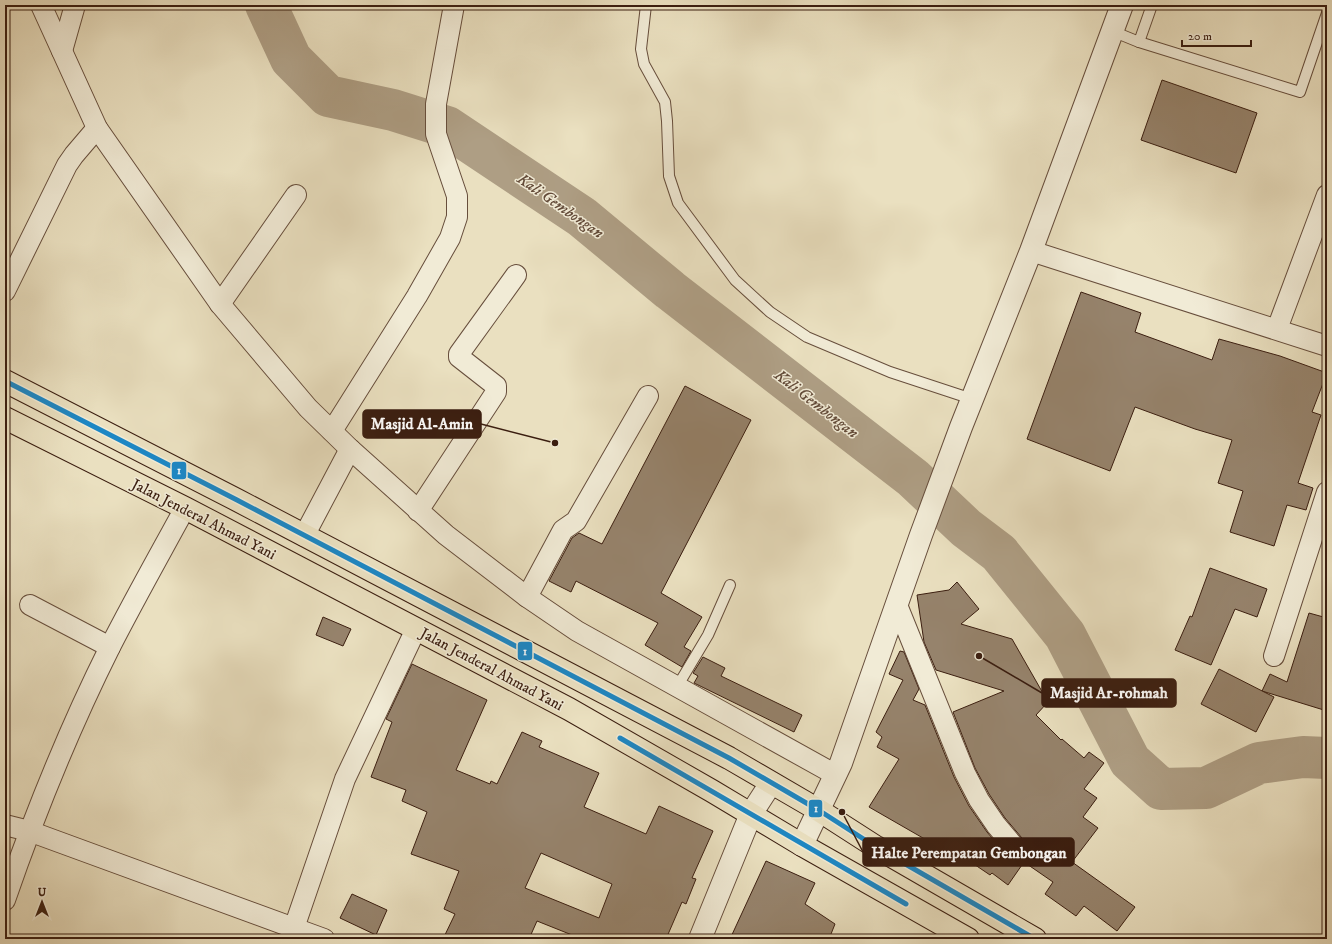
<svg xmlns="http://www.w3.org/2000/svg" width="1332" height="944" font-family="'IM FELL DW Pica',serif">
	<style>
		.lines { fill: none; stroke-linecap: round; stroke-linejoin: round }
		.river { stroke: #ae9e84; stroke-width: 42 }
		.building { fill: #96836c; stroke: #3b1e10; fill-rule: evenodd }
		.service-casing { stroke: #674e3c; stroke-width: 12 }
		.minor-casing { stroke: #674e3c; stroke-width: 22 }
		.tertiary-casing { stroke: #674e3c; stroke-width: 24 }
		.trunk-casing { stroke: #3b1e10; stroke-width: 24 }
		.service { stroke: #f1ebd6; stroke-width: 10 }
		.minor { stroke: #f1ebd6; stroke-width: 20 }
		.tertiary { stroke: #f1ebd6; stroke-width: 22 }
		.trunk { stroke: #eae0c0; stroke-width: 22 }
		.bus-1-casing { stroke: #f1ebd6; stroke-width: 8 }
		.bus-1 { stroke: #1d87c4; stroke-width: 5 }
		.labels { text-anchor: middle; stroke-width: 3; stroke-linejoin: round; paint-order: stroke }
		.street-label { font-size: 15px; fill: #3b1e10; stroke: #f1ebd6 }
		.water-label { font-size: 16px; font-style: italic; fill: #634b39; stroke: #f1ebd6 }
		.leader { fill: none; stroke: #3b1e10; stroke-width: 1.5 }
		.callout-dot { fill: #3b1e10; stroke: #f1ebd6; stroke-width: 1.5 }
		.callout { fill: #3b1e10; stroke: #3b1e10; stroke-width: 1.5 }
		.callout-label { font-size: 16px; text-anchor: middle; font-weight: bold; fill: #fff }
		.line-badge { stroke: #f1ebd6; stroke-width: 1.5 }
		.badge-label { font-size: 11px; text-anchor: middle; font-weight: bold; fill: #fff }
	</style>
	<rect width="100%" height="100%" fill="#eae0c0"/>
	<filter id="stains"><feTurbulence type="fractalNoise" baseFrequency=".005" numOctaves="4"/><feColorMatrix values="0 0 0 0 .2 0 0 0 0 .09 0 0 0 0 .02 0 0 0 .5 -.17"/></filter>
	<radialGradient id="worn" r=".72"><stop offset=".6" stop-color="#630" stop-opacity="0"/><stop offset="1" stop-color="#630" stop-opacity=".3"/></radialGradient>
	<g class="lines">
		<!-- river -->
		<path class="river" d="M266,5L291,59L328,96L393,110L447,127L582,217L670,290L913,478L966,528L999,553L1065,635L1130,761L1161,789L1206,788L1259,763L1303,757L1327,758"/>
	</g>
	<!-- building -->
	<g class="building">
		<path d="M1162,80L1257,113L1236,173L1141,140Z"/>
		<path d="M1081,292L1141,313L1135,332L1212,360L1219,339L1280,356L1327,373L1312,412L1321,415L1298,483L1313,488L1306,510L1287,505L1274,546L1230,532L1243,491L1218,483L1232,440L1195,429L1135,407L1110,471L1027,439Z"/>
		<path d="M685,386L751,420L661,593L702,617L684,647L691,651L682,667L645,645L658,623L576,581L571,592L549,581L572,538L579,533L602,544Z"/>
		<path d="M1210,568L1267,589L1257,617L1235,609L1211,665L1175,650L1190,616L1192,617Z"/>
		<path d="M957,582L979,609L961,624L1012,639L1048,702L1036,715L1061,740L1062,739L1084,758L1089,752L1104,763L1084,789L1097,798L1083,817L1098,828L1072,862L1135,907L1117,931L1084,906L1076,916L1045,894L1053,882L1024,862L1008,885L992,873L990,875L959,854L956,857L869,807L899,759L877,747L882,737L876,732L903,680L889,674L900,651L904,652L919,689L913,700L925,705L954,777L969,806L987,832L1010,859L1020,862L1025,860L1029,855V849L1027,844L1005,818L989,794L975,768L953,712L1004,691L936,670L924,642L917,595L949,590Z"/>
		<path d="M1309,613L1327,618V711L1262,691L1270,674L1287,682Z"/>
		<path d="M323,617L351,629L343,646L316,635Z"/>
		<path d="M703,657L725,668L721,676L802,715L794,732L694,683L698,676L693,673Z"/>
		<path d="M412,664L487,700L456,770L490,784L491,781L497,784L522,732L542,741L539,747L599,773L584,807L646,834L659,806L713,831L692,878L696,879L686,904L682,902L666,939H582L537,921L529,939H443L455,914L444,909L459,871L411,854L427,812L402,801L406,790L371,777L392,722L386,719ZM541,853L612,884L599,918L525,888Z"/>
		<path d="M1219,669L1274,697L1256,732L1201,704Z"/>
		<path d="M766,861L815,883L805,904L835,924L829,939H730Z"/>
		<path d="M352,894L387,910L376,935L340,918Z"/>
	</g>
	<g class="lines">
		<!-- service casing -->
		<g class="service-casing">
			<g id="service">
				<path d="M646,5L641,49L644,64L665,102L667,121L669,176L678,203L735,280L770,312L807,337L890,372L972,399"/>
				<path d="M1112,31L1139,42L1152,5"/>
				<path d="M1139,42L1300,92L1327,13"/>
				<path d="M677,687L708,635L730,585"/>
			</g>
		</g>
		<!-- minor casing -->
		<g class="minor-casing">
			<g id="minor">
				<path d="M41,5L97,128L220,304L308,408L350,449L446,535L527,597L577,631L836,775"/>
				<path d="M62,51L75,5"/>
				<path d="M1031,251L1327,346"/>
				<path d="M5,291L67,165L74,155L97,128"/>
				<path d="M220,304L296,195"/>
				<path d="M1277,329L1327,195"/>
				<path d="M332,431L417,296L450,238L457,217V196L436,134V104L454,5"/>
				<path d="M418,511L496,392V386L459,357V354L516,275"/>
				<path d="M304,536L350,449"/>
				<path d="M527,597L563,530L576,521L648,396"/>
				<path d="M30,605L110,647"/>
				<path d="M897,605L965,773L979,800L996,825L1018,851"/>
				<path d="M1274,656L1327,492"/>
				<path d="M5,825L29,831L324,939"/>
				<path d="M5,900C35,813 69,729 110,647C134,600 160,554 185,508"/>
				<path d="M294,928L345,779L416,629"/>
			</g>
		</g>
		<!-- tertiary casing -->
		<g class="tertiary-casing">
			<g id="tertiary">
				<path d="M802,845L841,763L921,535L961,427L1031,251L1122,5"/>
				<path d="M700,939L751,814L771,783"/>
			</g>
		</g>
		<!-- trunk casing -->
		<g class="trunk-casing">
			<g id="trunk">
				<path d="M5,381L237,500L729,758L820,811L876,847L1035,939"/>
				<path d="M5,418L185,508L569,709L712,791L802,845L968,939"/>
			</g>
		</g>
		<!-- service -->
		<use href="#service" class="service"/>
		<!-- minor -->
		<use href="#minor" class="minor"/>
		<!-- tertiary -->
		<use href="#tertiary" class="tertiary"/>
		<!-- trunk -->
		<use href="#trunk" class="trunk"/>
		<!-- bus-1 casing -->
		<g class="bus-1-casing">
			<g id="bus-1">
				<path d="M5,381L237,500L729,758L820,811L876,847L1035,939"/>
				<path d="M620,738L906,904"/>
			</g>
		</g>
		<!-- bus-1 -->
		<use href="#bus-1" class="bus-1"/>
	</g>
	<g class="labels">
		<!-- street labels -->
		<g class="street-label">
			<text transform="translate(204 519) rotate(27)" y="5">Jalan Jenderal Ahmad Yani</text>
			<text transform="translate(492 669) rotate(28)" y="5">Jalan Jenderal Ahmad Yani</text>
		</g>
		<!-- water labels -->
		<g class="water-label">
			<text transform="translate(561 205) rotate(35)" y="6">Kali Gembongan</text>
			<text transform="translate(817 403) rotate(38)" y="6">Kali Gembongan</text>
		</g>
	</g>
	<!-- callouts -->
	<path class="leader" d="M555 443L481 424M979 656L1042 693M842 812L863 852"/>
	<g class="callout-dot">
		<circle cx="555" cy="443" r="4"/>
		<circle cx="979" cy="656" r="4"/>
		<circle cx="842" cy="812" r="4"/>
	</g>
	<g class="callout">
		<rect x="363" y="410" width="118" height="28" rx="4"/>
		<rect x="1042" y="679" width="134" height="28" rx="4"/>
		<rect x="863" y="838" width="211" height="28" rx="4"/>
	</g>
	<g class="callout-label">
		<text x="422" y="429">Masjid Al-Amin</text>
		<text x="1109" y="698">Masjid Ar-rohmah</text>
		<text x="969" y="858">Halte Perempatan Gembongan</text>
	</g>
	<g class="line-badge">
		<rect x="171" y="461" width="16" height="19" rx="4" fill="#1d87c4"/>
		<rect x="517" y="641" width="16" height="20" rx="4" fill="#1d87c4"/>
		<rect x="808" y="799" width="15" height="19" rx="4" fill="#1d87c4"/>
	</g>
	<g class="badge-label">
		<text x="179" y="474">1</text>
		<text x="525" y="655">1</text>
		<text x="816" y="812">1</text>
	</g>
	<!-- margin -->
	<rect width="1332" height="944" fill="none" stroke="#eae0c0" stroke-width="20"/>
	<rect x="6" y="6" width="1320" height="932" fill="none" stroke="#3b1e10" stroke-width="2"/>
	<rect x="10" y="10" width="1312" height="924" fill="none" stroke="#3b1e10"/>
	<!-- north arrow -->
	<g transform="translate(42 902)" stroke="#f1ebd6" stroke-width="3" paint-order="stroke">
	<path d="M0-3L7 15L0 10L-7 15Z" fill="#3b1e10"/>
	<text y="-6" font-size="11" font-weight="bold" text-anchor="middle" fill="#3b1e10">U</text>
	</g>
	<!-- scale -->
	<path d="M1182 40v6h69v-6" fill="none" stroke="#3b1e10" stroke-width="2"/>
	<text x="1188" y="40" font-size="12" fill="#3b1e10" stroke="#f1ebd6" stroke-width="3" paint-order="stroke">20 m</text>
	<rect width="100%" height="100%" filter="url(#stains)"/>
	<rect width="100%" height="100%" fill="url(#worn)"/>
</svg>
